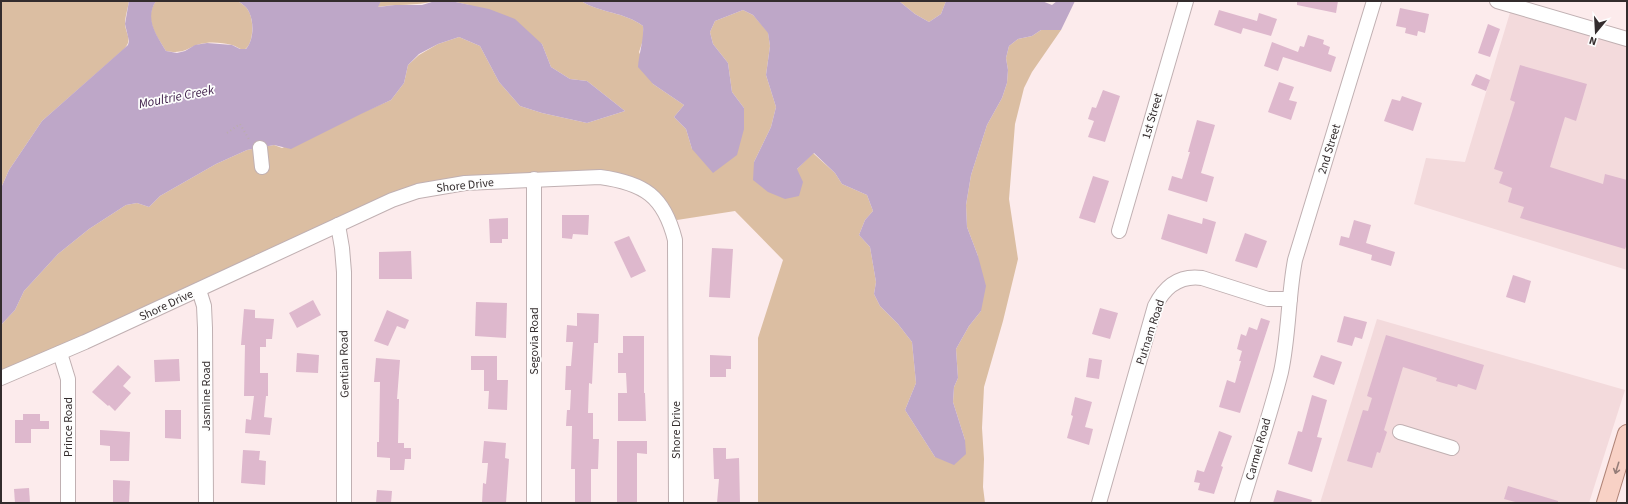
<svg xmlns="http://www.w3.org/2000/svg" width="1628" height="504" font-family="'Source Sans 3',sans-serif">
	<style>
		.built { fill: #f3dadc }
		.green { fill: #dbbea2 }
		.water { fill: #bea7c8 }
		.building { fill: #deb8cd }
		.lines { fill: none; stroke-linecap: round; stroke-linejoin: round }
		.minor-casing { stroke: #c0b0b2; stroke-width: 16 }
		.major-casing { stroke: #b08477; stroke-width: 20 }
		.path { stroke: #bbadae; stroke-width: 2; stroke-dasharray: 1 3; stroke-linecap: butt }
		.minor { stroke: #fff; stroke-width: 14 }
		.major { stroke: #f8d1c5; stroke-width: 18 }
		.oneway { stroke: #967e79 }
		.labels { text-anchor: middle; stroke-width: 3.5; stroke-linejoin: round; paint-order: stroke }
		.street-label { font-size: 12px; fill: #332c2d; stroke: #fdfdfd }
		.water-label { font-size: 13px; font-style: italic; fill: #41224c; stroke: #fdfdfd }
	</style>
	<rect width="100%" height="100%" fill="#fcebec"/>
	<!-- built -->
	<g class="built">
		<path d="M1512,6L1627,41V270L1414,204L1426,158L1465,162Z"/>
		<path d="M1377,319L1625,390L1589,503H1320Z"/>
	</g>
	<!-- green -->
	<g class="green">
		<path d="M1,1H129C128,8 125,17 125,24C126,35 133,40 124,49L42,121L9,170L1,188Z"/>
		<path d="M156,1H238C242,4 247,7 249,12C254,21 254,45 244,50C239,49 236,46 232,45C225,43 213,42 206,43C188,45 188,55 166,51C157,36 143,19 156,1Z"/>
		<path d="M381,1H435C416,6 397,4 377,7Z"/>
		<path d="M451,1H581C600,13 625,12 643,26V40L639,52L653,84L684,105L674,117L686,129L692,149L744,108L732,92L728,63L713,44L710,32L715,21L743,10L753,15L768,32L770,46L766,75L776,107L771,127L754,162L797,169L813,153L835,173L842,184L867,195L873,211L865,220L859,235L870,247L876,282L874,294L880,306L898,324L912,342L916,383L905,410L935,457L965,440L953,402L954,387L958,378L956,349L969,326L981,311L978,256L967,227L966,205L971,175L987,125L1002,98L1007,83L1008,70L1006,58L1009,46L1018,39L1032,36L1041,30H1061L1032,72L1024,88L1015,124L1009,199L1018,259L1003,321L984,387L982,428L984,459L983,487L985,503H758V338L783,260L735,211L677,220L656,192L632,178L424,184L1,377V325L15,310L24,291L58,254L89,229L126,205L137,203L149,207L160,196L216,164L247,150L274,145L282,148L391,100L404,83L408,65L419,55L438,44L459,37L480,46L499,82L520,106L542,113L587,123L625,111L587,81L570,79L551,67L542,44L469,5Z"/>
		<path d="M899,1H946L941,14L929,22L915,14Z"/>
	</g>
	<!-- water -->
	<g class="water">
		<path d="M129,1H156C144,19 157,36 166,51L177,53L185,51L195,45L207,43L232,45L240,49H246C254,40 254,22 249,12C247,7 242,4 238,1H381L378,7L395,5H422L435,1H451L489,9L515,19L542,44L551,67L570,79L587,81L625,111L587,123L542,113L520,106L499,82L480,46L459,37L438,44L419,54L408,65L404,83L391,100L361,114L291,149L274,145L247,150L216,164L160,196L149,207L137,203L126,205L89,229L58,254L24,291L15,310L1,325V188L9,170L42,121L128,45L129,41L125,24Z"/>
		<path d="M581,1H899L915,14L929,22L941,14L946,1H1042L1052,5L1057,1H1075L1061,30H1041L1032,36L1018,39L1009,46L1006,58L1008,70L1007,83L1002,98L987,125L971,175L966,205L967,227L978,256L986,286L981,311L969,326L956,349L958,378L954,387L953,402L965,440L966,454L954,465L935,457L905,410L916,383L912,342L898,324L880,306L874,294L876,282L870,247L859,235L865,220L873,211L867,195L842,184L835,173L814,153L797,169L803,182L799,196L785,199L768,192L753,180L754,162L771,127L776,107L766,75L770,46L768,33L753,15L743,10L715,21L710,32L713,44L728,63L732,92L744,108V129L737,155L713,173L692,149L686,129L674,117L684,105L653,84L638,67C639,53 644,40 643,26C625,12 600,13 581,1Z"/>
	</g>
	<!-- building -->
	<g class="building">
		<path d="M1297,1H1338L1336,13L1297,5Z"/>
		<path d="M1400,8L1429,14L1425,33L1418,31L1417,36L1405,33L1406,28L1396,26Z"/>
		<path d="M1219,10L1257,21L1259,13L1277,19L1271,36L1243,28L1241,34L1214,25Z"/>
		<path d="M1488,24L1500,29L1490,57L1478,53Z"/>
		<path d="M1308,35L1324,40L1323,44L1330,47L1328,54L1336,57L1331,72L1283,57L1278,71L1264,66L1272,42L1298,52L1300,46L1304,47Z"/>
		<path d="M1520,65L1587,84L1576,121L1565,117L1550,167L1603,184L1605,174L1627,180V244L1625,249L1520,218L1524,207L1508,202L1512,188L1499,183L1503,172L1494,169L1515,102L1510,100Z"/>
		<path d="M1476,74L1490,80L1486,91L1471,85Z"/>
		<path d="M1279,82L1294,87L1289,100L1297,102L1291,120L1268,112Z"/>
		<path d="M1103,90L1120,96L1105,142L1088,137L1094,121L1088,119L1092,107L1096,108Z"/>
		<path d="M1402,96L1422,103L1413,131L1384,121L1392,99L1400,101Z"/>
		<path d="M1197,120L1215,125L1201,173L1214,177L1207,202L1168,190L1172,176L1182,179L1190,152H1188Z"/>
		<path d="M1093,176L1109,181L1095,223L1079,218Z"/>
		<path d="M1168,214L1202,224L1203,218L1216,222L1207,254L1161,239Z"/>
		<path d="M562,215H589L588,235L573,234L572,239L562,238Z"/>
		<path d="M508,218V239H502V243H490L489,219Z"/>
		<path d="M1354,220L1371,225L1366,243L1395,252L1391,266L1371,260L1372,255L1339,245L1341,236L1349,238Z"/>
		<path d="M1245,233L1267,241L1257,268L1235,261Z"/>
		<path d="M629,236L646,271L631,278L614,242Z"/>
		<path d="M712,248L733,249L730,298L709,297Z"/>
		<path d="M411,251L412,279H379V252Z"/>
		<path d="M1513,275L1531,281L1525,303L1506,297Z"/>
		<path d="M313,300L321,315L297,328L289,313Z"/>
		<path d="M476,302L507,303L506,338L475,336Z"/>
		<path d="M1100,308L1118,313L1110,339L1092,334Z"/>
		<path d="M244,309L255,310V318L274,319L272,339H266V347H260V373H268V396H266L264,417L272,418L270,435L245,433L246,419L251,420L254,396H244L245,345H241Z"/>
		<path d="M387,310L409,320L405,329L397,326L388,346L374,341Z"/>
		<path d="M577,313L599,314L598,343H594L592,384L589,383L588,413H593V439H599L598,469H591V503H575V469H571L572,426H566L567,410H570L571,390H565L566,366H571L573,342H566L567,325L577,326Z"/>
		<path d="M1344,316L1367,322L1362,339L1355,337L1352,346L1337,342Z"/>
		<path d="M1261,318L1270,321L1240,413L1219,407L1227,380L1235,383L1241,361H1239L1242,351L1237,349L1241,334L1246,336L1249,327L1257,330Z"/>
		<path d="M1386,335L1484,365L1476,390L1458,384L1457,387L1436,381L1437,378L1403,367L1384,430L1387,432L1380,453L1377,452L1372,468L1347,461L1363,410L1368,411L1372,398L1367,396Z"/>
		<path d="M623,336H644V393H645L646,421H618V393H627L626,373H618V353H623Z"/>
		<path d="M297,353L319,355L318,373L296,372Z"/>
		<path d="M710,355L731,356V369H726V377H710Z"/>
		<path d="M1321,355L1342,362L1334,385L1313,377Z"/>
		<path d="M471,356H497V380H508L507,410L488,409L489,391H484V370H471Z"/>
		<path d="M376,358L400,360L397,399H399L398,443H404V448H411V459H405L404,470H390V458L377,457V442H379L380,382H374Z"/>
		<path d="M1089,358L1102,360L1099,379L1086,377Z"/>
		<path d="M179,359L180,381L155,382L154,360Z"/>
		<path d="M118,365L131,377L123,386L131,393L115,411L109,405L108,406L92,392Z"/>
		<path d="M1312,395L1327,400L1317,437L1322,438L1312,472L1288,464L1298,431L1302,432Z"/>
		<path d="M1075,397L1092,402L1085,427L1093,429L1089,445L1067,438L1073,416L1071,415Z"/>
		<path d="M165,410H181V439L165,438Z"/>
		<path d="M23,414H40V421H49V429H31V443H15V420H23Z"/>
		<path d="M100,430L130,432L129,461H110V446L100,445Z"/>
		<path d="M1219,431L1232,436L1221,466L1223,467L1214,494L1198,490L1200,483L1194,482L1197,470L1204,472Z"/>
		<path d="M484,441L506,443L505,458L509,459L506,503H482L483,483L486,484L488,463H482Z"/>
		<path d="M617,441H647V454L637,453V503H617Z"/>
		<path d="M713,448H726V459L739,458L740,503H717L719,479H714Z"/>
		<path d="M243,450L260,451L259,460L266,461L265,485L241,483Z"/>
		<path d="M113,480L130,481L129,503H113Z"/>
		<path d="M1508,486L1558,501V503H1519L1504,499Z"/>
		<path d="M29,488L30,503H15L14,489Z"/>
		<path d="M377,490L392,491L391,503H376Z"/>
		<path d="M1277,490L1312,500L1311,503H1273Z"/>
	</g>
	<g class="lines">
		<!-- minor casing -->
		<g class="minor-casing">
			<g id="minor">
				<path d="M1497,1L1627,39"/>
				<path d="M260,148L262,167"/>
				<path d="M534,179V503"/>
				<path d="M338,225L342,248L344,272V503"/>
				<path d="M1119,231L1186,1"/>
				<path d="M199,290L204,306L205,328L206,503"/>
				<path d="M60,353L68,379V503"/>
				<path d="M1,378L85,342L392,200L418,191L465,183L600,177C644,183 664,196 675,240L676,503"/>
				<path d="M1400,432L1452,448"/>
				<path d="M1099,503L1155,306C1165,286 1180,275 1202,278L1268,299H1290"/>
				<path d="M1242,503C1255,459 1270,416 1281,372C1289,335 1288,297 1295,260L1374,1"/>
			</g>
		</g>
		<!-- major casing -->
		<g class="major-casing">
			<path id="major" d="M1606,503L1627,434"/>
		</g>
		<!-- path -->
		<path class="path" d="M227,133L240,124L250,141"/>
		<!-- minor -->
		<use href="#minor" class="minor"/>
		<!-- major -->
		<use href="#major" class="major"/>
	</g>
	<!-- one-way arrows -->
	<defs><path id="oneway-shaft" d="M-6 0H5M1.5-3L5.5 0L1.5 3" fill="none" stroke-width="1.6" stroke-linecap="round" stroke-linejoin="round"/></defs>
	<use class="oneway" href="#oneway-shaft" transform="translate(1617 468) rotate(107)"/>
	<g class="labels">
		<!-- street labels -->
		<g class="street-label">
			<text transform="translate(1152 116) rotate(-74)" y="4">1st Street</text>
			<text transform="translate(1329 149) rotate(-73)" y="4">2nd Street</text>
			<text transform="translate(465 185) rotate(-6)" y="4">Shore Drive</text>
			<text transform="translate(166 305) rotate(-25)" y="4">Shore Drive</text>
			<text transform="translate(1150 332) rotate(-72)" y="4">Putnam Road</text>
			<text transform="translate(534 341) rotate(-90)" y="4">Segovia Road</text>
			<text transform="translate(344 364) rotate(-91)" y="4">Gentian Road</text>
			<text transform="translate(206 396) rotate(-90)" y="4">Jasmine Road</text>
			<text transform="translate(68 427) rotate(-90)" y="4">Prince Road</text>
			<text transform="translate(676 430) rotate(-90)" y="4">Shore Drive</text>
			<text transform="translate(1258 449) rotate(-74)" y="4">Carmel Road</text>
		</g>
		<!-- water labels -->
		<g class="water-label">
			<text transform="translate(176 96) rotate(-11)" y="5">Moultrie Creek</text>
		</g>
	</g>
	<!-- border -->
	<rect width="1628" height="504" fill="none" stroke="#332c2d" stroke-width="4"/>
	<!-- north arrow -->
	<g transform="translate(1596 32) rotate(198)" stroke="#fdfdfd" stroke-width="3" paint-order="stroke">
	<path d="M0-3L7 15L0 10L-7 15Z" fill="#332c2d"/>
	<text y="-6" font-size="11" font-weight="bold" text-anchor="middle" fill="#332c2d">N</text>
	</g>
</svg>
